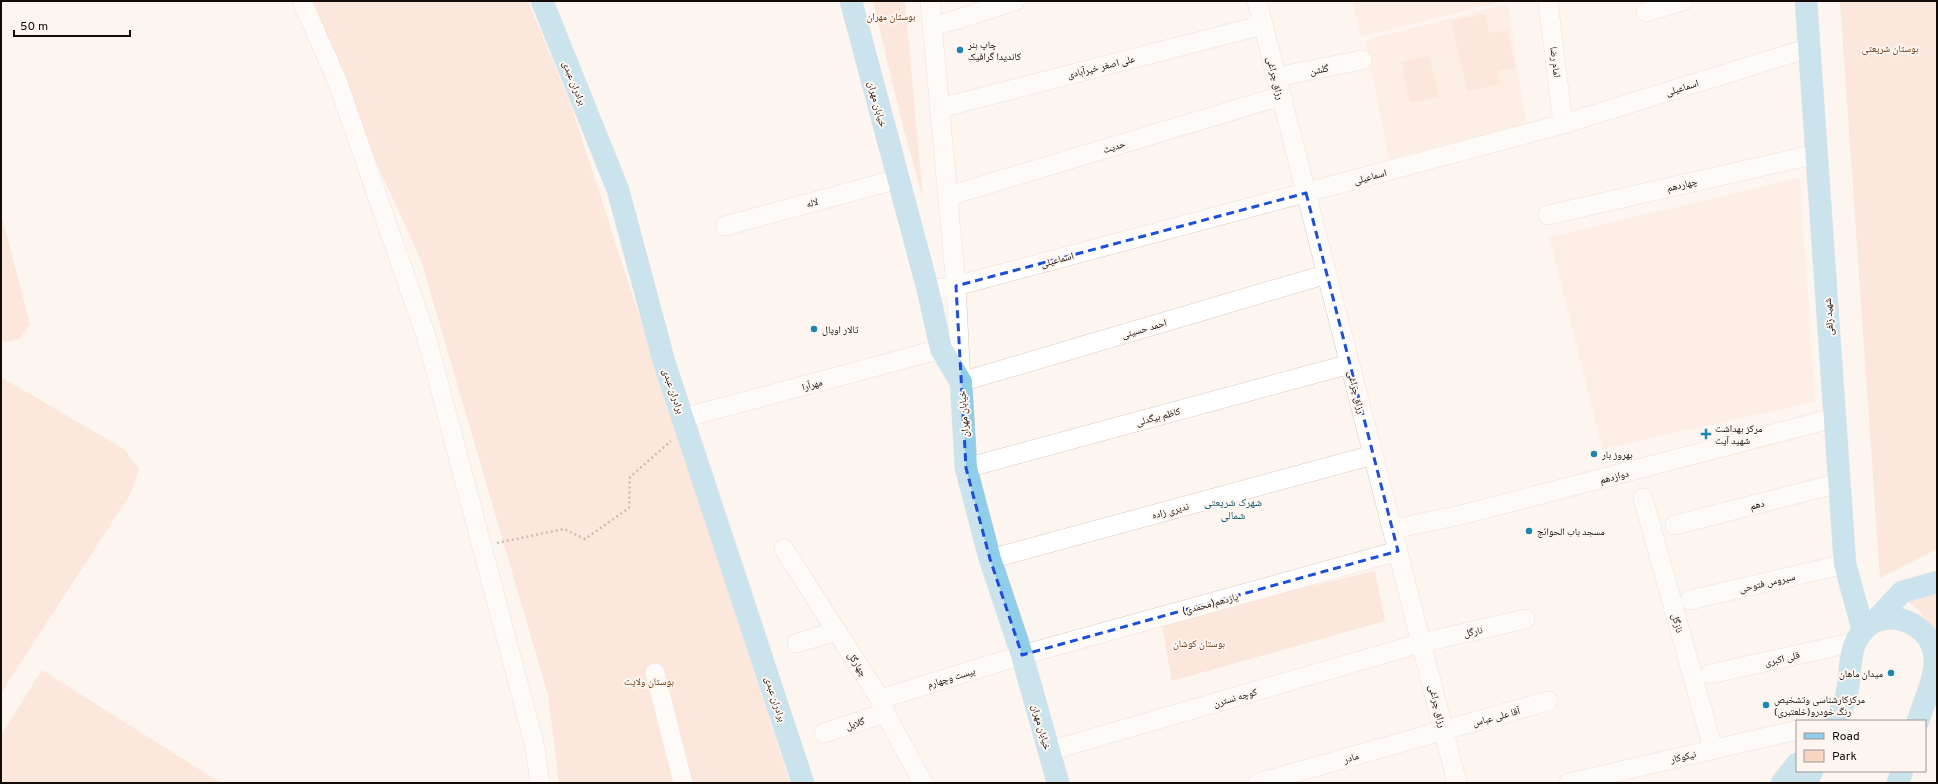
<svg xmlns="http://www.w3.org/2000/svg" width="1938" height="784" font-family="Overpass,'Noto Naskh Arabic',sans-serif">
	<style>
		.built { fill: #fde6d9 }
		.green { fill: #f8d5c2 }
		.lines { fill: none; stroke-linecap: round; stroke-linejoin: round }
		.minor-casing { stroke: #dcc7bc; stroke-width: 20 }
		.major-casing { stroke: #d4d3d3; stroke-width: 23 }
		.path { stroke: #857d79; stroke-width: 2.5; stroke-dasharray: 2 3; stroke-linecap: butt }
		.minor { stroke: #fff; stroke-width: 19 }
		.major { stroke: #8fcde8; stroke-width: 22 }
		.marked { fill: none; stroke: #1d4ed8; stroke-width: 3; stroke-dasharray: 8 5; stroke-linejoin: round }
		.poi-dot { fill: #1e85ae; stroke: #fdf5f0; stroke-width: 1.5 }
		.labels { text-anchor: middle; stroke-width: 4; stroke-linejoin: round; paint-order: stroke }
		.park-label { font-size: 10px; fill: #6b3209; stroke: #fdf5f0 }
		.poi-label { font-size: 10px; fill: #120b08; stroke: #fdf5f0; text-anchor: start }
		.street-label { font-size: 10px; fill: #120b08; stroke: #fdf5f0 }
		.neighbourhood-label { font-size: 11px; fill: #115874; stroke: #fdf5f0 }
	</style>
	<rect width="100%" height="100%" fill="#fdf5f0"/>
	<!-- built -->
	<g class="built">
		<path d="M1352,1H1505L1361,37Z"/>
		<path d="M1508,4L1526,124L1389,159L1365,40Z"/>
		<path d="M1800,178L1815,402L1602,449L1549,237Z"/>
	</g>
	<!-- green -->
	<g class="green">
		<path d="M302,1H528L571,105L790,783H559L548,695L421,260Z"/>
		<path d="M873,1H905L923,198L903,127Z"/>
		<path d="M1840,1H1937V549L1880,578Z"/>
		<path d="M1485,14L1491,40L1490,33L1508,30L1515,68L1498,71L1501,84L1467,91L1451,21Z"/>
		<path d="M1429,56L1439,97L1410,103L1401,62Z"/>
		<path d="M1,213L30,324L20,339L8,342L1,341Z"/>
		<path d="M1,377L124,449L139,469L131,493L1,693Z"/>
		<path d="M1375,571L1385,621L1172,681L1161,621Z"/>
		<path d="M1937,594V640C1933,626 1920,608 1906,601Z"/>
		<path d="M42,670L221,783H1V735Z"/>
	</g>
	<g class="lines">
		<!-- minor casing -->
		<g class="minor-casing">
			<g id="minor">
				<path d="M302,1L338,83L427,339L535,747L540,783"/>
				<path d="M930,1L956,286L961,382L1327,274"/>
				<path d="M1257,1L1457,783"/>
				<path d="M1548,1L1563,124"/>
				<path d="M1646,12L1683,1"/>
				<path d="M933,27L1015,1"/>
				<path d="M1276,77L1362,60"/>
				<path d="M940,108L1263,25"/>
				<path d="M948,196L1281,96"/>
				<path d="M1548,215L1816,154"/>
				<path d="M725,226L898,179"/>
				<path d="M928,290L956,286L1563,124L1809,48"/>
				<path d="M683,418L941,349"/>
				<path d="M966,468L1350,364"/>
				<path d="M1643,498L1713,749"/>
				<path d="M1675,525L1839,483"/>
				<path d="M1392,529L1461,515L1834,418"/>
				<path d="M784,549L880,699L885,713L923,783"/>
				<path d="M990,559L1373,455"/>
				<path d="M1690,600L1845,564"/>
				<path d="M797,643L837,631"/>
				<path d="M655,673L683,783"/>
				<path d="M1710,674L1855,642"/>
				<path d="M880,699L1022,655L1398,551"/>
				<path d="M824,733L885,713"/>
				<path d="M1049,751L1421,643L1525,619"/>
				<path d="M1258,783L1548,701"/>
				<path d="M1569,783L1797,730"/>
			</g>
		</g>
		<!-- major casing -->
		<g class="major-casing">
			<g id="major">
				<path d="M542,1L618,190L665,365L803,783"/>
				<path d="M851,1L928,290L941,349L961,382L966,468L990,559L1022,655L1058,783"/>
				<path d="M1806,1L1845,564L1863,630"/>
				<path d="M1874,622L1902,592L1937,582"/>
				<path d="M1836,721C1840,712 1845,702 1847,693C1852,671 1847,650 1862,632C1885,603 1935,624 1935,660C1935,680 1924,702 1918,721"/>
				<path d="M1782,783L1797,764"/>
				<path d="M1806,783L1812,771"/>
				<path d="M1898,783L1902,771"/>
			</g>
		</g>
		<!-- path -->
		<path class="path" d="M497,543L564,529L585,539L629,508L630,477L671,441"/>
		<!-- minor -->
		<use href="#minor" class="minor"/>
		<!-- major -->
		<use href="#major" class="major"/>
	</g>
	<!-- marked area -->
	<path d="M0 0H1938V784H0ZM1306,193L1398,551L1022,655L990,559L966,468L956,286Z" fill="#fdf5f0" fill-opacity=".55" fill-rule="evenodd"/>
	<path class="marked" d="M1306,193L1398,551L1022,655L990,559L966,468L956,286Z"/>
	<!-- markers -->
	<g class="poi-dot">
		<circle cx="960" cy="50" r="4"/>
		<circle cx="814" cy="329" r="4"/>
		<path d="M1704 428h4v4h4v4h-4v4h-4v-4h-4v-4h4z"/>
		<circle cx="1594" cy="454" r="4"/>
		<circle cx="1529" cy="531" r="4"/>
		<circle cx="1891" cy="673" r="4"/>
		<circle cx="1766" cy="705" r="4"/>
	</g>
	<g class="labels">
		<!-- park labels -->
		<g class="park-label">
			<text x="891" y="20">بوستان مهران</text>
			<text x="1890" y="52">بوستان شریعتی</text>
			<text x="1199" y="647">بوستان کوشان</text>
			<text x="649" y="685">بوستان ولایت</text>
		</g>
		<!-- poi labels -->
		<g class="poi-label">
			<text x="968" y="48">چاپ بنر<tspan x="968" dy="12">کاندیدا گرافیک</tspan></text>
			<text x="822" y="333">تالار اوپال</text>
			<text x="1715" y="432">مرکز بهداشت<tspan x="1715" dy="12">شهید آیت</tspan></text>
			<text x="1602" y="458">بهروز بار</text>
			<text x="1537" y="535">مسجد باب الحوائج</text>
			<text x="1883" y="677" text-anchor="end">میدان ماهان</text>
			<text x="1774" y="703">مرکزکارشناسی وتشخیص<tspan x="1774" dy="12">رنگ خودرو(خلعتبری)</tspan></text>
		</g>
		<!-- street labels -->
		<g class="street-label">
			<text transform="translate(1556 62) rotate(83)" y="4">امام رضا</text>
			<text transform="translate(1101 66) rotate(-14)" y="4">علی اصغر خیرآبادی</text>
			<text transform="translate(1319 69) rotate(-11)" y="4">گلشن</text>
			<text transform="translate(1276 78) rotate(76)" y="4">رزاق چراغی</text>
			<text transform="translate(575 83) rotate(68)" y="4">برادران عبدی</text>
			<text transform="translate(1682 87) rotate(-17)" y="4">اسماعیلی</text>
			<text transform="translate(878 104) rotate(75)" y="4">خیابان مهران</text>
			<text transform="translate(1114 146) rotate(-17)" y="4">حدیث</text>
			<text transform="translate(1370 176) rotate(-15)" y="4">اسماعیلی</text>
			<text transform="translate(1682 184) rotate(-13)" y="4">چهاردهم</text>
			<text transform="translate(812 202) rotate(-15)" y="4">لاله</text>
			<text transform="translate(1057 259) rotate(-15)" y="4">اسماعیلی</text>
			<text transform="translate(1828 317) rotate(-94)" y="4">شهید زلفی</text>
			<text transform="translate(1144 328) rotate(-16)" y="4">احمد حسینی</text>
			<text transform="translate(812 384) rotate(-15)" y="4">مهرآرا</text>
			<text transform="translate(674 391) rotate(71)" y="4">برادران عبدی</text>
			<text transform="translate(1357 392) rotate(76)" y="4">رزاق چراغی</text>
			<text transform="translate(963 414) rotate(-94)" y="4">خیابان مهران</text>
			<text transform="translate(1158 416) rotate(-15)" y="4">کاظم بیگدلی</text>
			<text transform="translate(1614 476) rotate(-14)" y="4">دوازدهم</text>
			<text transform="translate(1757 504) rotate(-14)" y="4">دهم</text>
			<text transform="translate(1170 510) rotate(-15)" y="4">ندیری زاده</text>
			<text transform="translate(1767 582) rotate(-13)" y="4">سیروس فتوحی</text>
			<text transform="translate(1210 603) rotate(-15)" y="4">یازدهم(محمدی)</text>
			<text transform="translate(1678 623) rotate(75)" y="4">نازگل</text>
			<text transform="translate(1473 631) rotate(-13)" y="4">نارگل</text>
			<text transform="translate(1782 658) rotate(-13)" y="4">قلی اکبری</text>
			<text transform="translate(858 664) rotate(58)" y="4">چهارگل</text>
			<text transform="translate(951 677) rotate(-17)" y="4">بیست وچهارم</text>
			<text transform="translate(1235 697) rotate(-16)" y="4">کوچه نسترن</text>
			<text transform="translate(776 699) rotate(72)" y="4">برادران عبدی</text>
			<text transform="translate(1438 706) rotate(76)" y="4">رزاق چراغی</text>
			<text transform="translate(1496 716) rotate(-15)" y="4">آقا علی عباس</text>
			<text transform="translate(855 723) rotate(-18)" y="4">گلایل</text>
			<text transform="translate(1042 727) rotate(74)" y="4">خیابان مهران</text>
			<text transform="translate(1683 756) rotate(-13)" y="4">نیکوکار</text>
			<text transform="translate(1351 757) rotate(-16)" y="4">مادر</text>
		</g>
		<!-- neighbourhood labels -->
		<g class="neighbourhood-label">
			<text x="1233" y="506">شهرک شریعتی<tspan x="1233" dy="13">شمالی</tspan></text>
		</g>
	</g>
	<!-- border -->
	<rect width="1938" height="784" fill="none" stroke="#120b08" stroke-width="4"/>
	<!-- legend -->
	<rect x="1796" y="720" width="130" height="52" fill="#fdf5f0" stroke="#9f9793"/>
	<rect x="1804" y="733" width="20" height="6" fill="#8fcde8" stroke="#9f9793"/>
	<text x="1832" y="740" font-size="12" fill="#120b08">Road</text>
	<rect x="1804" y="750" width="20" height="12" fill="#f8d5c2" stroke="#9f9793"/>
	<text x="1832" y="760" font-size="12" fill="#120b08">Park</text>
	<!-- scale -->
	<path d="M14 30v6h116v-6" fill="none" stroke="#120b08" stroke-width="2"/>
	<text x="20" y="30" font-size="12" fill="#120b08" stroke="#fdf5f0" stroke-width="3" paint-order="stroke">50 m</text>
</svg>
